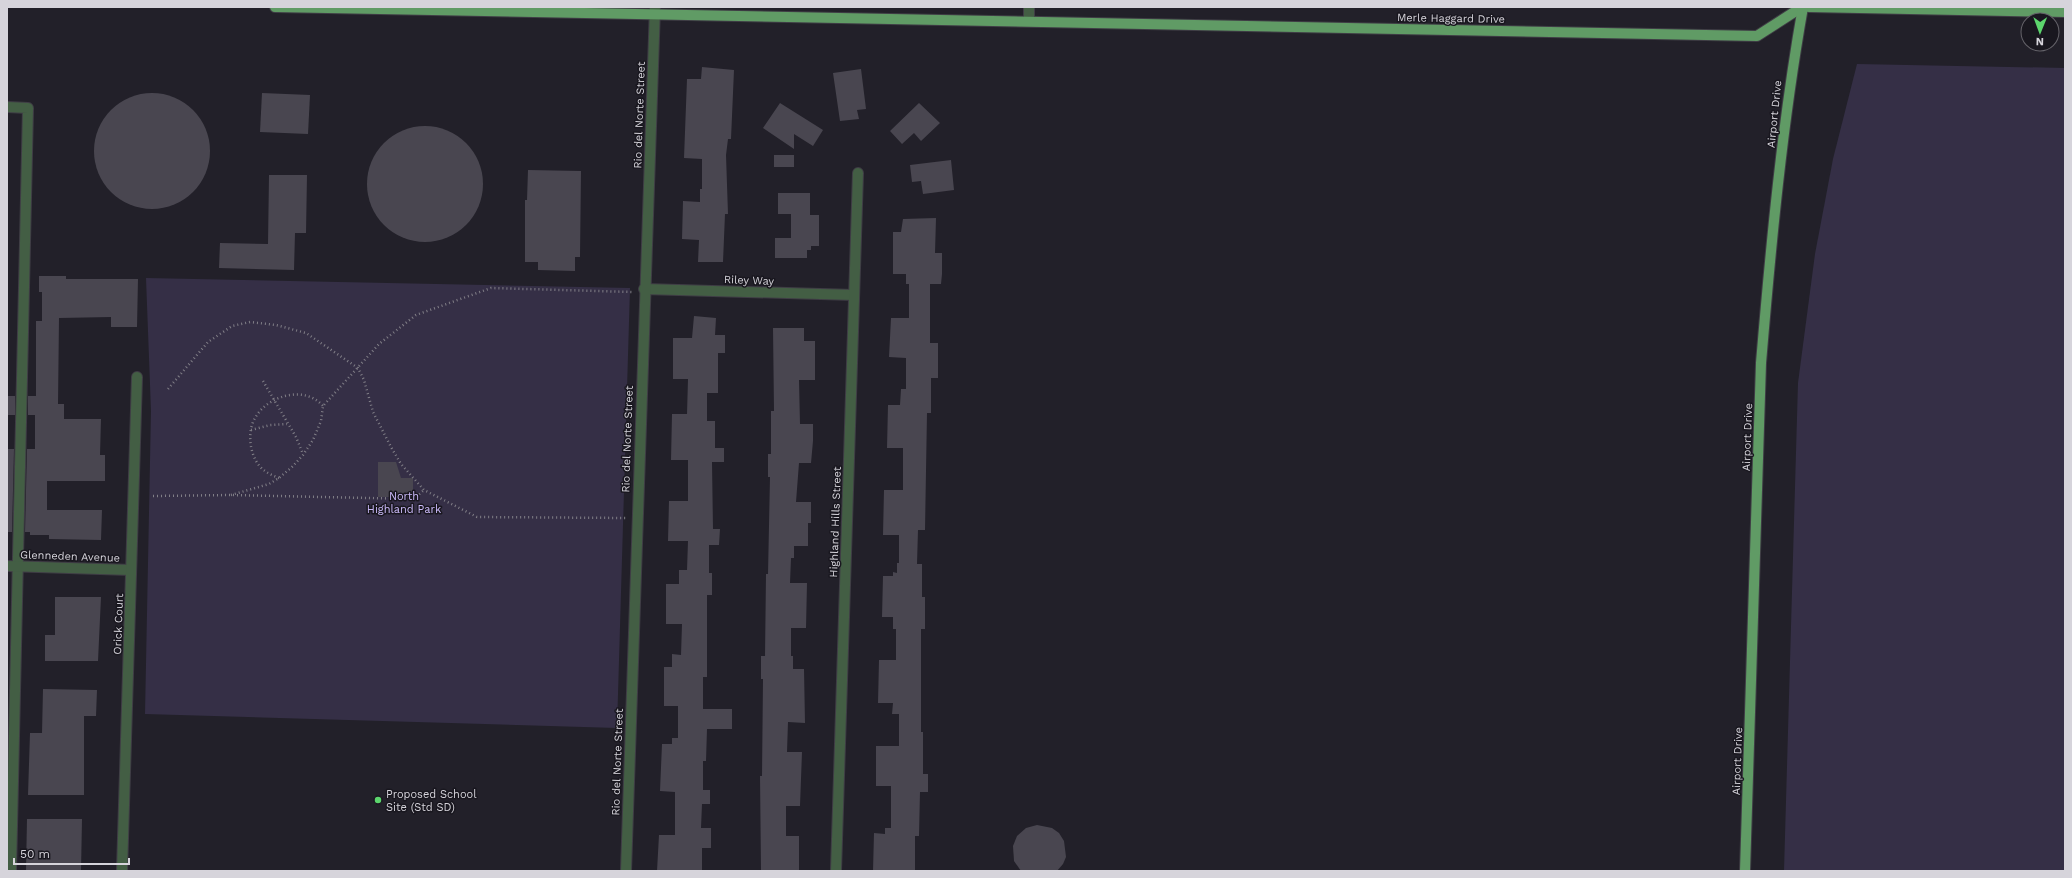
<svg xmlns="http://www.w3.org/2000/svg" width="2072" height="878" font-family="'Work Sans',sans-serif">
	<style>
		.green { fill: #352f46 }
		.building { fill: #494650 }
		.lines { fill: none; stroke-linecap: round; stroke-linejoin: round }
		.minor-casing { stroke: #3f3d45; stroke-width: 12 }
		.major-casing { stroke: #3f3d45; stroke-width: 12 }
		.path { stroke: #817f87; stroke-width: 2.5; stroke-dasharray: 1 3; stroke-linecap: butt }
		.minor { stroke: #435e44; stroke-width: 10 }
		.major { stroke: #609b65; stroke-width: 10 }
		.poi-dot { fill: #5cd56d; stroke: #19171f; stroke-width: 1.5 }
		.labels { text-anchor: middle; stroke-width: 3; stroke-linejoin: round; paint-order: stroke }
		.street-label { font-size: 11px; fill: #d6d4db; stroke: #19171f }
		.park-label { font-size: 11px; fill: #cbbaf9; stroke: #19171f }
		.poi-label { font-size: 11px; fill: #d6d4db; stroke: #19171f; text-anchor: start }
	</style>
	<rect width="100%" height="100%" fill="#222029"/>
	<!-- green -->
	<g class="green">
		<path d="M1857,64L2065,68V871H1784L1798,383L1815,254L1833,159Z"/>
		<path d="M146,278L630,288L617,728L145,714L151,411Z"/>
	</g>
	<!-- building -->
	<g class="building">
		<path d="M702,67L734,70L731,139H728L726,155L728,214H725L723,262H698L699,240L682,239L683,201L700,202V189H702V159L684,158L687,79H701Z"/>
		<path d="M861,69L866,109L857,110L859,119L840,121L833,73Z"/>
		<circle cx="152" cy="151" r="58"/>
		<path d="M262,93L310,95L308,134L260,132Z"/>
		<path d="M780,103L823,130L813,146L794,134V149L763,128Z"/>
		<path d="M919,103L940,123L921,141L914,133L902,144L890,131Z"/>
		<circle cx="425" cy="184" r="58"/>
		<rect x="774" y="155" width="20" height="12"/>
		<path d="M951,160L954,190L923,194L921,181L912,182L910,165Z"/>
		<path d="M528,170L581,171L580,257H575V271L538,270V262H525V200H527Z"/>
		<path d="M269,175H307L306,233H295L294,270L219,268L220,243L268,244Z"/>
		<path d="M778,193H810V215H819V246H811V250H807V258H775V238H791V214H778Z"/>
		<path d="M936,218L935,253H942V274L941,284H930V343H938V378H931V413H927L925,530H918L917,564H922V597H925V629H921V732H923V774H928V792H920L919,836H915V871H873L874,833L885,834V828H891V786H876V746H899V714H892L893,703H878L879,660H896V629H893V617H882L883,576H893V572L897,573V563H899V535H883L884,490H903V448H887L888,405H900L901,389H906V358L889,357L891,318H909V284H906V274H893V232H901L903,219Z"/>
		<path d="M39,276H66V279H138L137,327H111V317L59,318L58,404H64V419H101L100,455H105V481H47V510H102L101,540L49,539V535H30V532H25L27,449H35V415H28V396H36V321H42V292H39Z"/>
		<path d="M694,316L716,318L715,335H725V353H718V393H707V421H715V448H724V462H712L713,529H720L719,545H709V573H712V595H707V677H703V709H732V729H707L706,761H703V790H710V804H702L701,828H711V848H702V871H657L659,835H675V792L660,791L662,744H672V738H678V706H664V667H672V654L681,655L682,624H666V584H679V570H687L688,541H668L669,501H688V460H671L672,414H687L688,379H673V338H692Z"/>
		<path d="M773,328H804V341H815V380H799L800,424H813V441L811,463H799L796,502H811V523H808V546H794V558H791L790,583H807L806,628H791V656H793V669H804L805,723L788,722L787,752H802L800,806H786V836H799V871H761L760,776H762L763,679H761V656H765L766,574H768L770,477H768V454H771V411H774Z"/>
		<rect x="7" y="396" width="8" height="19"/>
		<path d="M7,449H14L12,532H7Z"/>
		<path d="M378,462H396L401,478H413V497H378Z"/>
		<path d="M55,597H101L98,661H45V635H55Z"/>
		<path d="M43,689L97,690L96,716H84V795H28L30,733H42Z"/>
		<path d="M27,819H82L81,871H26Z"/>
		<path d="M1037,825L1052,828L1059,833L1064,841L1066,857L1063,864L1057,871H1021L1014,861L1013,846L1017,836L1026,828Z"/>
	</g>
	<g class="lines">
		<!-- minor casing -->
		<g class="minor-casing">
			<g id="minor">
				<path d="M1029,21V7"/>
				<path d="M7,107L28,108L11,871"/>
				<path d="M644,289L854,295"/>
				<path d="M7,566L131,570"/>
				<path d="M122,871L137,377"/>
				<path d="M626,871L655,7"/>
				<path d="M836,871L858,173"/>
			</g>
		</g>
		<!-- major casing -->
		<g class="major-casing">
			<g id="major">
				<path d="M275,7L1757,36L1802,7"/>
				<path d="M1809,7L2065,12"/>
				<path d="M1745,871L1761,363C1771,244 1782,125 1803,7"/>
			</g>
		</g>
		<!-- path -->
		<g class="path">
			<path d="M263,381L296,437L303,454"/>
			<path d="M168,389L208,342L232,326L250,322L276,325L306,333L358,368L364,380L373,412L391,447L401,464L424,490L477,517L627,518"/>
			<path d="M251,430L270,425L287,424"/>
			<path d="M279,478C274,476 269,474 265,471C250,461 246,433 255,418C268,395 305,385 323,406"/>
			<path d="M231,495L269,484L279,478L292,467L303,455L313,440L321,421L323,406L379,344L416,315L491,288L632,292"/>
			<path d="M153,496L231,495L414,499L424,490"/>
		</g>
		<!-- minor -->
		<use href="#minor" class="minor"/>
		<!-- major -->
		<use href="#major" class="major"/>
	</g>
	<!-- markers -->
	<circle class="poi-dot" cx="378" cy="800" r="4"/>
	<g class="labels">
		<!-- street labels -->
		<g class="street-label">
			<text transform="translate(1451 18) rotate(1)" y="4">Merle Haggard Drive</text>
			<text transform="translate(1774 114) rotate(-84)" y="4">Airport Drive</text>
			<text transform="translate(639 115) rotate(-88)" y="4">Rio del Norte Street</text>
			<text transform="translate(749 280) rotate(2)" y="4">Riley Way</text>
			<text transform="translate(1747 437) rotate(-88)" y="4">Airport Drive</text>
			<text transform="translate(627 439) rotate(-88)" y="4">Rio del Norte Street</text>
			<text transform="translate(835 522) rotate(-88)" y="4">Highland Hills Street</text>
			<text transform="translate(70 556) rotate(2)" y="4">Glenneden Avenue</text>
			<text transform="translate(118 624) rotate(-88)" y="4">Orick Court</text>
			<text transform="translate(1737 761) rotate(-88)" y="4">Airport Drive</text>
			<text transform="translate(617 762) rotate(-88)" y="4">Rio del Norte Street</text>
		</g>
		<!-- park labels -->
		<g class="park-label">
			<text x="404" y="500">North<tspan x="404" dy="13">Highland Park</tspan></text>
		</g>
		<!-- poi labels -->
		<g class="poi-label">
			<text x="386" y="798">Proposed School<tspan x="386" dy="13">Site (Std SD)</tspan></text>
		</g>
	</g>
	<!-- border -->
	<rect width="2072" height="878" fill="none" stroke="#d6d4db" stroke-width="16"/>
	<!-- north arrow -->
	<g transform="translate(2040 32) rotate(181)"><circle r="19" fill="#19171f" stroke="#65636a"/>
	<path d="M0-3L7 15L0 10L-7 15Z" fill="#5cd56d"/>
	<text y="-6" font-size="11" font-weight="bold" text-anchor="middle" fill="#d6d4db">N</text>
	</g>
	<!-- scale -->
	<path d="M14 858v6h115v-6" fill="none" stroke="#d6d4db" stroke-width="2"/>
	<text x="20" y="858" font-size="12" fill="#d6d4db" stroke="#19171f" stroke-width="3" paint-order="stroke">50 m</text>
</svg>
